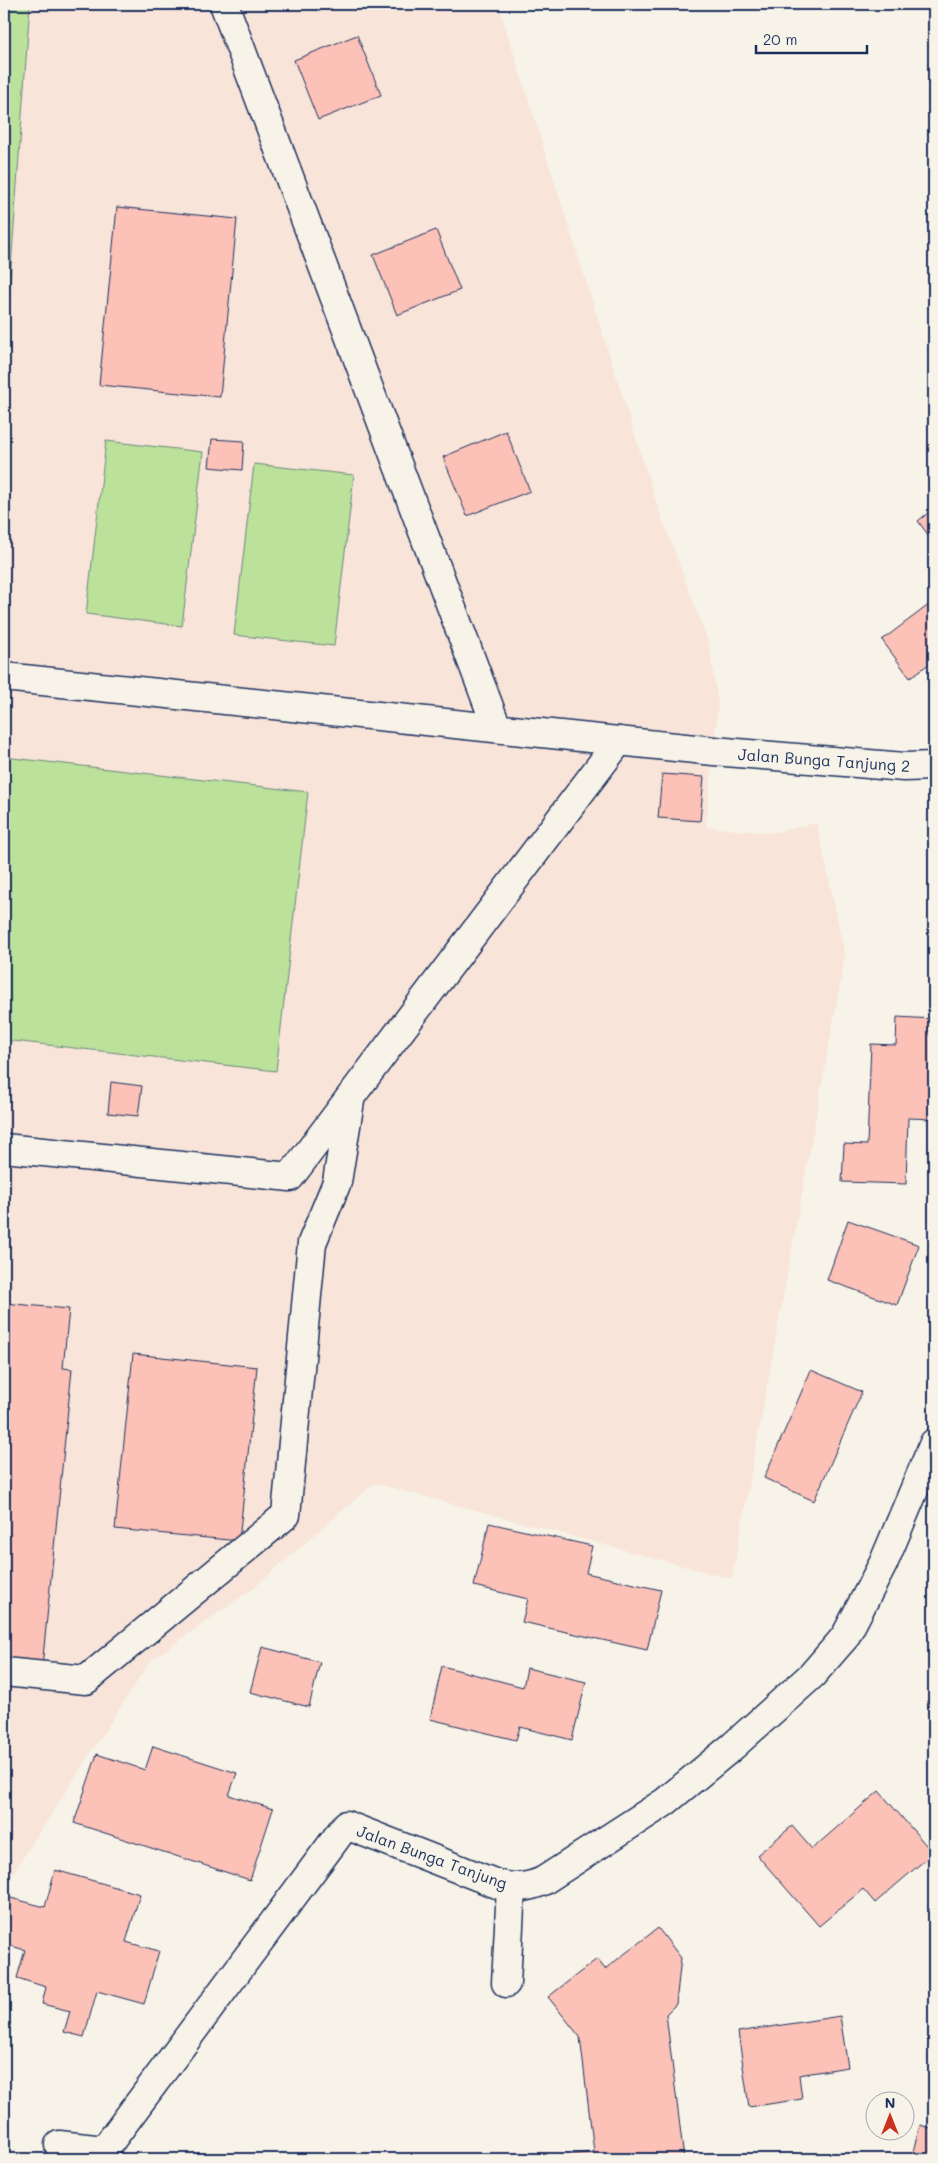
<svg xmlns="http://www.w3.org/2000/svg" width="938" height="2163" font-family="Mali,sans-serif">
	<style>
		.built { fill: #f8e4d9 }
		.green { fill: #bbe19b; stroke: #6b887c }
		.building { fill: #fcc1b7; stroke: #1b2f5e }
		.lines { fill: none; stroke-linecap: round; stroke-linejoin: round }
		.minor-casing { stroke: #1b2f5e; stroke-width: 31 }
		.minor { stroke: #f7f3e8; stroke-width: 28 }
		.labels { text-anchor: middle; stroke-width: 5; stroke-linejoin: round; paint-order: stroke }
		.street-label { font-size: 16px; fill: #1b2f5e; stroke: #f7f3e8 }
	</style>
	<rect width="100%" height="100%" fill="#f7f3e8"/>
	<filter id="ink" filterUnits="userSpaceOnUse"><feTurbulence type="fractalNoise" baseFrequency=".02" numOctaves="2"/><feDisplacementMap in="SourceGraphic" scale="10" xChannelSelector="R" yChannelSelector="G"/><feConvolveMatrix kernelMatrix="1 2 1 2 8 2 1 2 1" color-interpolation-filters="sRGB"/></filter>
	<g filter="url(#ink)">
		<!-- built -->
		<path class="built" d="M4,4H498L657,505L709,644L718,704L706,827L771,833L817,823L845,956L732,1579L374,1483L252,1589L150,1661L4,1887Z"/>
		<!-- green -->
		<g class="green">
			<path d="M4,4H30L4,365Z"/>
			<path d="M106,441L203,452L182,626L86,614Z"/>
			<path d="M254,464L354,475L334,646L234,635Z"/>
			<path d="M4,757L308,792L276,1071L4,1040Z"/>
		</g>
		<!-- building -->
		<g class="building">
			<path d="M357,35L381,95L318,120L294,60Z"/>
			<path d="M117,207L237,219L220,397L99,385Z"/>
			<path d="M436,230L460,290L397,315L373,255Z"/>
			<path d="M506,431L530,491L467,516L443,457Z"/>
			<path d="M212,439L244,441L242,470L209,467Z"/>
			<path d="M934,508V543L918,521Z"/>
			<path d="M934,601V660L910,678L882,640Z"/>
			<path d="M662,774L704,777L700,821L658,818Z"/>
			<path d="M897,1017L934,1019V1119L908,1118L906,1184L842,1182L844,1144L867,1145L871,1044L896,1045Z"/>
			<path d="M111,1082L142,1086L138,1116L108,1113Z"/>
			<path d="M848,1220L919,1245L897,1305L827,1280Z"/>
			<path d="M4,1303L69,1309L63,1368L72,1369L42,1667L4,1663Z"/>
			<path d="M133,1354L257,1367L239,1541L115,1529Z"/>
			<path d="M811,1370L862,1392L814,1501L764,1478Z"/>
			<path d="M489,1523L592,1546L586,1573L661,1590L647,1650L522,1622L528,1599L474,1586Z"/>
			<path d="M262,1647L320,1662L309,1707L250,1692Z"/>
			<path d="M442,1666L523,1687L527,1668L586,1682L572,1740L520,1727L516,1740L430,1719Z"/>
			<path d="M153,1746L237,1773L229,1795L273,1809L250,1880L74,1823L97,1754L145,1770Z"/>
			<path d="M879,1791L933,1853L875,1903L863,1889L819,1926L757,1855L792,1826L812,1849Z"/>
			<path d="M55,1870L140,1894L126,1942L159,1951L144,2004L97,1991L84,2037L64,2032L70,2011L42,2004L46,1987L17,1978L25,1950L4,1944V1910L7,1897L45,1907Z"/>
			<path d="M658,1928L681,1958L676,2004L666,2014L684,2159H569V2155L594,2152L580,2037L548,1997L597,1959L605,1969Z"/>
			<path d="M840,2016L848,2067L799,2075L802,2099L749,2107L738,2032Z"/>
			<path d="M920,2125L934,2129V2159H911Z"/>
		</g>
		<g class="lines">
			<!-- minor casing -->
			<g class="minor-casing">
				<g id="minor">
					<path d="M224,4L497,728"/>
					<path d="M4,677L714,751L904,767L934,766"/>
					<path d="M4,1148L290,1177L619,741"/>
					<path d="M4,1672L86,1680L286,1515L312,1243L337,1182L350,1101"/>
					<path d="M506,1983L511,1888"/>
					<path d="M59,2145L104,2150L346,1825L497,1884C514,1889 527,1888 543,1881L665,1802L733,1746L812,1675L845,1637L883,1564L934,1443"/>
				</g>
			</g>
			<!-- minor -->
			<use href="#minor" class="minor"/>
		</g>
	</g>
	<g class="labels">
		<!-- street labels -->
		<g class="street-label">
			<text transform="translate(824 760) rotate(4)" y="6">Jalan Bunga Tanjung 2</text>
			<text transform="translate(432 1857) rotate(20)" y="6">Jalan Bunga Tanjung</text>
		</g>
	</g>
	<!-- margin -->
	<rect width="938" height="2163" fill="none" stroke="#f7f3e8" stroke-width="20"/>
	<rect x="10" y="10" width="918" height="2143" fill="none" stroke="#1b2f5e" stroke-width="2" filter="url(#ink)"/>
	<!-- north arrow -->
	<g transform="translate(890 2116)"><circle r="24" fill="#f7f3e8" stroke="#9fa5b1"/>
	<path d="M0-4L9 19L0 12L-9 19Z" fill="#c8321e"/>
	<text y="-8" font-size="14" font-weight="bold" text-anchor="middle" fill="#1b2f5e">N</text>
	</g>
	<!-- scale -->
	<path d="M756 45v8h111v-8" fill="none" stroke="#1b2f5e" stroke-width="2.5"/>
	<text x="763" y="45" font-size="15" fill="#1b2f5e" stroke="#f7f3e8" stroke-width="4" paint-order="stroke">20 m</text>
</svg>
